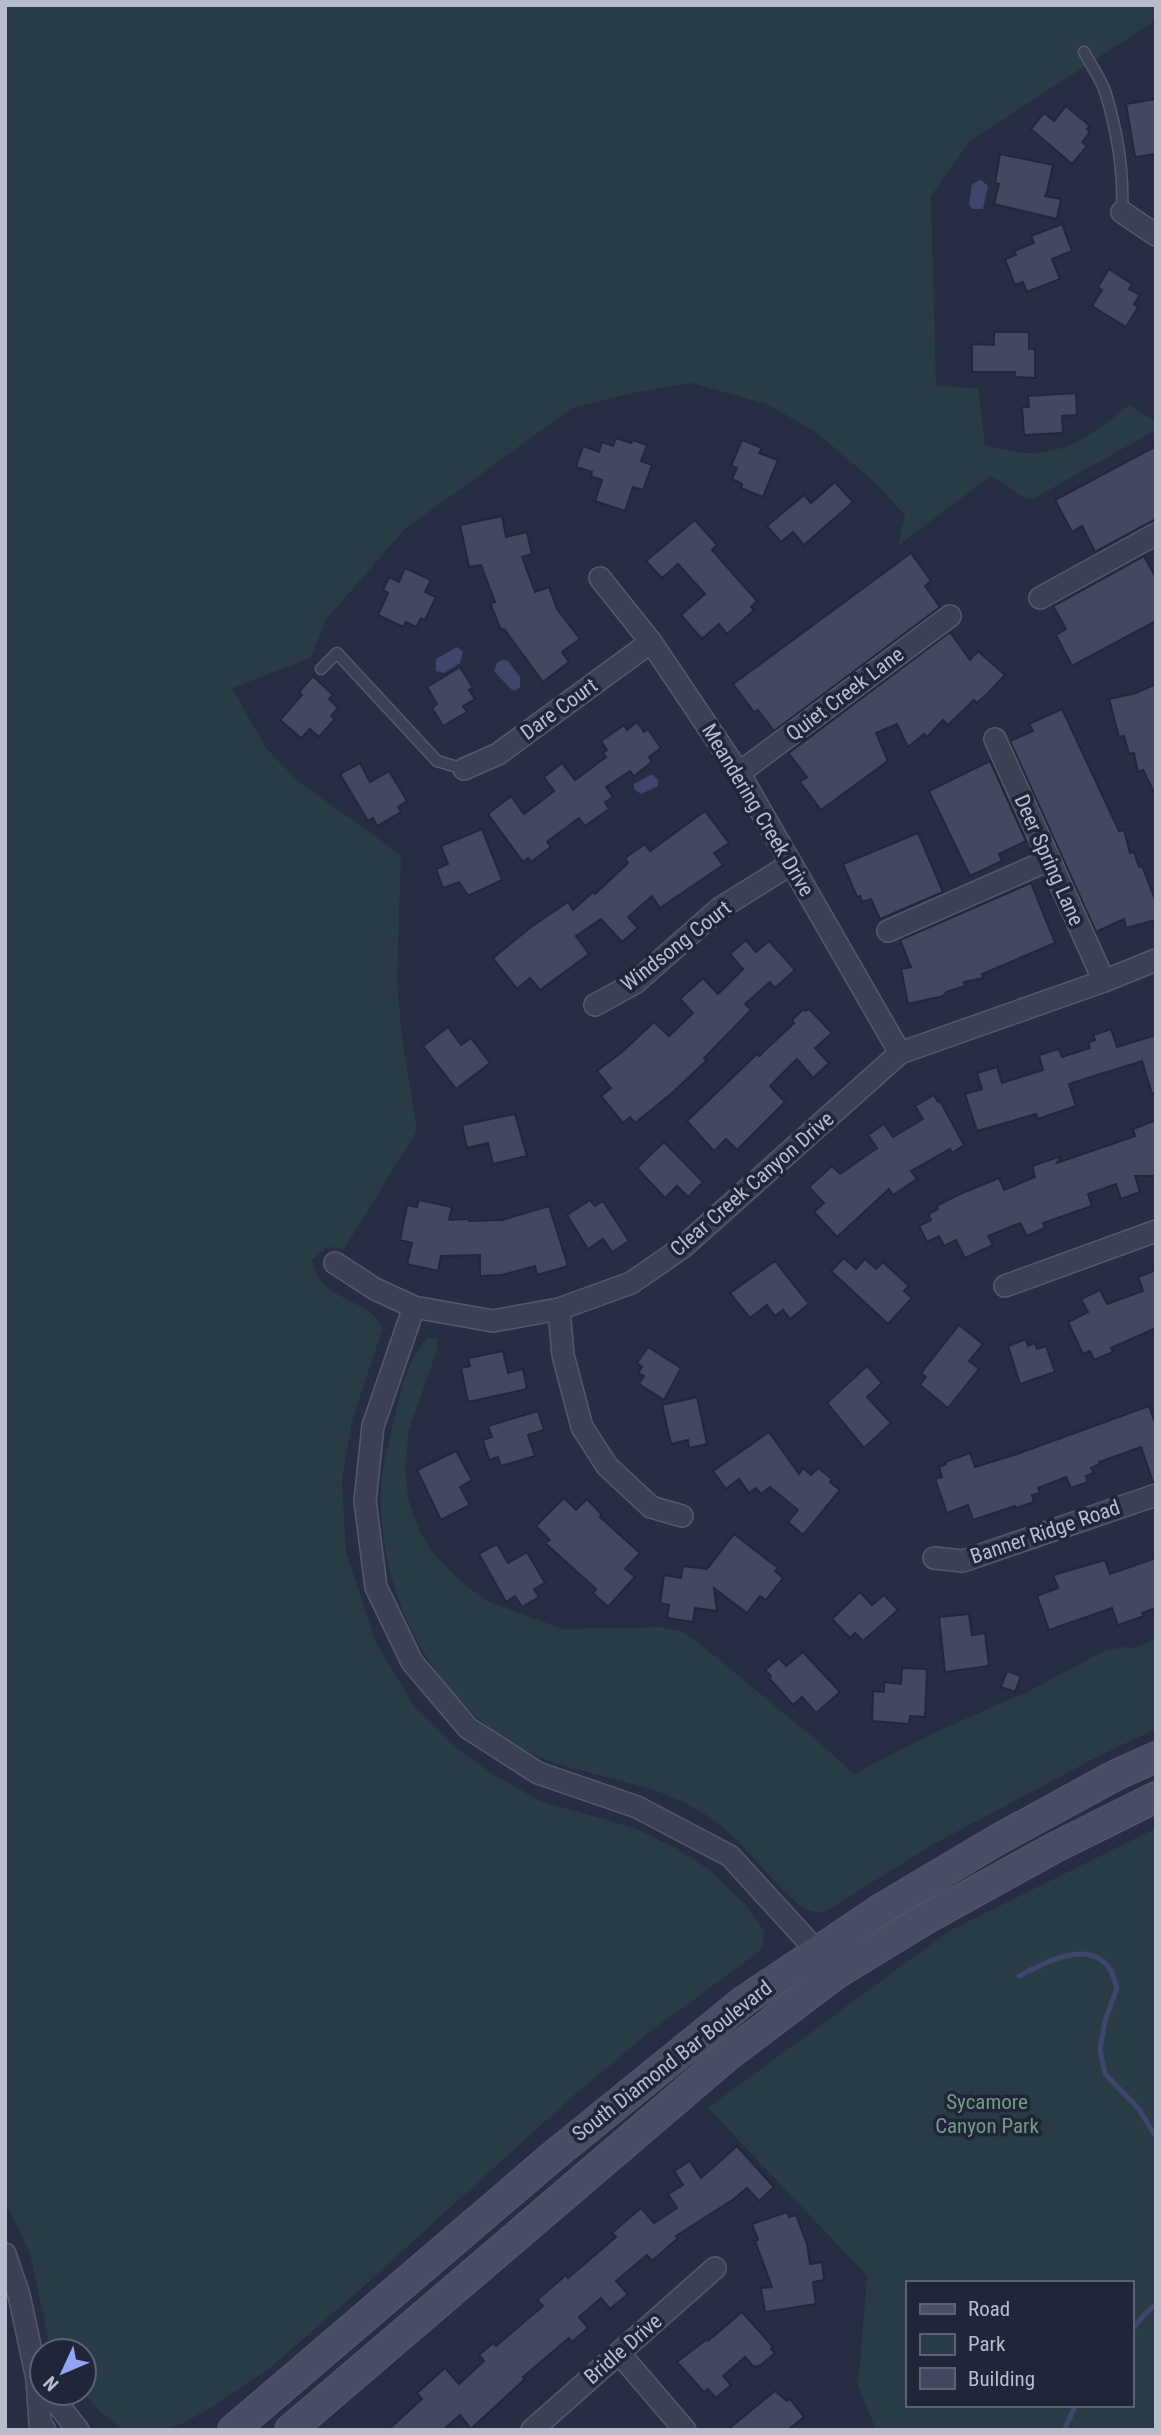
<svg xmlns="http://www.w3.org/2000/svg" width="1161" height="2435" font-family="'Roboto Condensed',sans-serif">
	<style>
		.green { fill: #293b44; fill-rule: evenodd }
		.water { fill: #3e476b }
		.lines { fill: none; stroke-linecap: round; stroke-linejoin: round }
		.stream { stroke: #3e476b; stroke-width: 5 }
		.building { fill: #424860; stroke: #22273a; stroke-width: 2 }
		.lane-casing { stroke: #54586a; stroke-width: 13 }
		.street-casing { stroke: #54586a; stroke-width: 24 }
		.secondary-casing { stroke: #54586a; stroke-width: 32 }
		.lane { stroke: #3c4053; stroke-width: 10 }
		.street { stroke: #3c4053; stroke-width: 21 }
		.secondary { stroke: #4a4e65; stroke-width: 30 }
		.labels { text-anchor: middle; stroke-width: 7; stroke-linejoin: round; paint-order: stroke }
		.street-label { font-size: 21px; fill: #b9bccc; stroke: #202538 }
		.park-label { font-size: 21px; fill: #709d84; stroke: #202538 }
	</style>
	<rect width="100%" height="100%" fill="#272d43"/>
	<!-- green -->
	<g class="green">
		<path d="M5,5H1156V20L970,141L931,196L936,386L978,388L985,445C999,448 1014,453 1028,453C1071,453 1097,430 1129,405L1156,422V430L1033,499L1025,498L991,476L898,546L905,515L873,481L817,433L767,404L691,383L632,393L572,408L404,530L326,620L311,658L232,688L266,748L299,782L401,855L397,982L402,1036L417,1131L344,1249L327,1247L312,1260C314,1265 315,1271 318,1276C333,1302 369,1300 383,1328L353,1418L342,1478L346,1551L376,1643L416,1709L455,1747L496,1776L540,1801L632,1827L676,1848L711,1871L745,1904L765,1932L761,1950L646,2035L572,2097L364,2286L269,2369L210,2408L184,2423L165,2430H124L98,2410L84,2393V2351H51L30,2254L5,2200Z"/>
		<path d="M427,1338H438L437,1350L409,1430L405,1465L408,1498L420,1532L435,1555L458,1579L487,1601L563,1629L659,1627L681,1631L695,1640L820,1743L854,1774L931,1734L1029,1691L1104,1651L1123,1647L1133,1648L1156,1639V1729L1099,1756L932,1845L823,1913C814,1912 806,1911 799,1905C765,1876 741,1837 703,1813C646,1776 570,1779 510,1742C426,1689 377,1586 381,1488C382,1466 389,1442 394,1420C401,1391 407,1361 427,1338Z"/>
		<path d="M1156,1828V2430H876L858,2385L867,2276L708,2108L949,1931ZM907,2283H1131V2405H907Z"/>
	</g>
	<!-- water -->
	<g class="water">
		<path d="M981,180L988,186L983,209H973L969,205L972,184Z"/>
		<path d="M457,647L463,652L460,663L444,673L436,671V659Z"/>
		<path d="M502,660L508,661L520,677V687L514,691C511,690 496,673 494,671L497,663Z"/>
		<path d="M652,774L658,780V786L641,794L634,789V784Z"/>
	</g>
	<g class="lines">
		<!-- stream -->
		<g class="stream">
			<path d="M1019,1976C1042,1964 1088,1938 1109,1968C1113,1973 1115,1982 1117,1988L1105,2021L1100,2049L1105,2074L1139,2109L1156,2137"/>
			<path d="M1131,2331L1144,2315L1156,2304"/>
			<path d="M1064,2430L1076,2405"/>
		</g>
	</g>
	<!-- building -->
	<g class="building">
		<path d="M1156,99V154L1135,157L1126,104Z"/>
		<path d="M1066,106L1090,126L1087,129L1090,132L1082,142L1087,146L1072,164L1031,129L1044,113L1054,121Z"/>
		<path d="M1000,154L1053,165L1047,192L1045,196L1061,199L1057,219L994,204L999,184L995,183Z"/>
		<path d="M1062,224L1072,251L1052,259L1060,279L1027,292L1023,282L1015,285L1005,259L1016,255L1014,251L1034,243L1031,236Z"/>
		<path d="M1109,269L1132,284L1129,289L1140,295L1134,304L1138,307L1126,327L1092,306L1102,290L1098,287Z"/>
		<path d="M994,332H1029V349H1035V378L1014,377L1015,372H972V344L994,345Z"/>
		<path d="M1076,393L1077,415L1062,416L1063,433L1024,435L1022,407H1029L1028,396Z"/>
		<path d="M616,438L631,443L633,440L647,445L641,461L652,465L643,490L633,487L625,511L595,501L602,480L591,476L592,472L576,467L583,446L599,452L602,442L613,446Z"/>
		<path d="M742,440L762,448L759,453L778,460L763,497L741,488L742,484L732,479L737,468L731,466Z"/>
		<path d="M1156,446V519L1095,552L1082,526L1072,532L1055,500Z"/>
		<path d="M835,482L853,502L804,545L793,532L781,542L767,526L804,495L811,503Z"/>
		<path d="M502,516L506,537L527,532L532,554L522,557L535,592L549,587L557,609L580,639L562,652L569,662L543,682L504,629L501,630L490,603L495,602L481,565L469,567L460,525Z"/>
		<path d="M695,520L717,545L712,550L757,601L751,607L754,610L727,634L719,624L702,639L681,615L705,594L678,564L662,578L646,561Z"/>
		<path d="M911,553L931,581L925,586L940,607L774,731L758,710L754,712L733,684Z"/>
		<path d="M1144,556L1156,578V621L1072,666L1056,635L1066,629L1053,606Z"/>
		<path d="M405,568L431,580L425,592L436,597L425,620L421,618L416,627L406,622L403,627L378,615L388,593L383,590L389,577L399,582Z"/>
		<path d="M950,632L970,660L978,651L1005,675L986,695L977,703L974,700L948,725L943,720L927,737L924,734L908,747L897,724L876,733L888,761L821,810L800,782L807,777L789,754L790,752Z"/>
		<path d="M460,667L473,688L469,690L475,699L463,706L467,712L443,726L432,708L437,704L427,687Z"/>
		<path d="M313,676L333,695L329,699L338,708L331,716L335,719L319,737L310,729L301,738L280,720L302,695L299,692Z"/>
		<path d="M1156,684V796L1143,770L1138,772L1134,753L1129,754L1124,736L1119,737L1109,699L1136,693Z"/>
		<path d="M1062,709L1119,831L1124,830L1130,853L1134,852L1139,867L1142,866L1156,902V920L1126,928L1124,919L1096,932L1010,741L1033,731L1029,724Z"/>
		<path d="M637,722L644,732L648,729L661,748L649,757L652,762L634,776L630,771L606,787L613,797L605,802L609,809L585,826L579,818L576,820L547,842L551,847L531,862L528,858L523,862L488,814L511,796L524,814L554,791L544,777L562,763L575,780L606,757L603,753L607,750L601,741L624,725L627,730Z"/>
		<path d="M990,761L1026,841L999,854L1002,861L970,876L929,791Z"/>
		<path d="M360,763L370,782L389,771L407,801L398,807L401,812L377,826L373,818L368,821L340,774Z"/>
		<path d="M705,811L729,843L714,853L723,865L660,908L652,896L628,917L638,928L622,942L601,919L576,936L589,954L540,990L530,978L517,989L493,958L531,927L568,902L573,910L593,892L595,894L628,863L625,858L645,844L650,851Z"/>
		<path d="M482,829L502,880L470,895L467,894L459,882L443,888L436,869L448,864L441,846Z"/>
		<path d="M918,833L943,892L880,919L871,899L862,902L860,896L857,897L843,864Z"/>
		<path d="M1031,883L1055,943L982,974L983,978L964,982L965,986L946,992L943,996L908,1004L901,969L911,967L900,940Z"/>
		<path d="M746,940L756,952L769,941L795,970L775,988L770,982L745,1004L751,1010L704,1058L707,1060L672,1093L635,1123L630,1117L623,1123L601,1096L611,1088L597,1071L622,1052L654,1022L669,1036L693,1013L680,999L703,978L718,994L743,969L730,954Z"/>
		<path d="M804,1009L806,1011L809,1009L832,1033L815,1048L829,1063L813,1078L797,1059L770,1086L785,1102L737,1150L726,1139L714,1151L687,1121L757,1054L759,1056L794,1023L792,1020Z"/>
		<path d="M448,1027L461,1045L471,1038L490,1063L456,1089L423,1046Z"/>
		<path d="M1111,1029L1117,1047L1156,1035V1093L1152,1094L1142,1061L1069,1084L1076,1106L1038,1119L1036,1114L977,1131L965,1094L982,1089L977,1073L997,1067L1002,1083L1043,1070L1039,1055L1059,1049L1062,1057L1090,1048L1088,1043L1095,1040L1093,1035Z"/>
		<path d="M934,1095L938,1102L940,1101L964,1145L952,1153L950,1149L911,1171L917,1179L893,1195L889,1189L837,1237L814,1212L824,1203L809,1187L832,1166L840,1174L877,1148L868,1135L884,1124L893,1137L923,1119L915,1106Z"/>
		<path d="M515,1114L527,1156L493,1164L488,1143L467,1148L462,1125Z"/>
		<path d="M1156,1120V1176H1135L1140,1192L1121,1199L1116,1184L1088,1194L1092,1206L1043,1223L1045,1228L1027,1236L1020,1223L988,1236L993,1245L965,1258L956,1240L944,1246L939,1236L927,1242L919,1226L931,1220L928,1214L938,1209L936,1206L962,1193L999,1178L1004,1190L1035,1177L1032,1166L1061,1156L1057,1163L1135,1136L1133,1129Z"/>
		<path d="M664,1142L703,1182L688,1197L677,1186L665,1198L637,1168Z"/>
		<path d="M419,1200L452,1207L449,1220L469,1219V1221L502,1220L549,1206L568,1266L537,1275L535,1266L502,1275L480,1276V1255L441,1256L438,1271L407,1264L412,1243L400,1240L407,1205L417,1207Z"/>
		<path d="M590,1200L595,1206L603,1201L629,1241L612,1252L603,1239L588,1249L567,1215Z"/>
		<path d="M844,1258L856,1269L865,1259L876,1269L883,1262L909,1286L904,1291L912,1298L888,1324L831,1271Z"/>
		<path d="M775,1261L809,1304L790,1319L783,1310L775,1316L767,1305L750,1318L730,1293Z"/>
		<path d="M1156,1270V1328L1111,1348L1113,1352L1094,1360L1090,1351L1083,1354L1068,1322L1088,1312L1081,1299L1100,1290L1107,1304L1143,1291L1138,1277Z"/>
		<path d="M959,1325L983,1344L969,1361L979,1369L948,1408L920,1385L926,1377L921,1373Z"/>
		<path d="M1026,1339L1028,1346L1035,1343L1037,1349L1046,1346L1055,1372L1020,1384L1008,1346Z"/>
		<path d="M648,1347L681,1368L664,1400L639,1384L644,1376L638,1373L642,1367L637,1363Z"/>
		<path d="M503,1351L508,1373L523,1369L527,1389L468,1402L461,1368L470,1366L468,1358Z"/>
		<path d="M867,1366L882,1383L867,1397L891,1423L864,1448L827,1403Z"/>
		<path d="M697,1397L707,1444L689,1448L688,1440L671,1444L662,1405Z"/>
		<path d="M1149,1406L1156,1426V1482H1153L1141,1447L1099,1462L1100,1464L1091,1468L1094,1473L1086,1476L1088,1482L1071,1488L1066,1477L1038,1488L1040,1493L1032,1495L1034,1502L1016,1508L1015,1506L973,1520L968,1505L947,1513L935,1479L942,1477L939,1467L946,1464L945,1462L970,1453L975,1467L1017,1454Z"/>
		<path d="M538,1411L544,1430L528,1435L535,1456L501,1466L498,1457L489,1460L483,1440L492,1437L488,1426Z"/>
		<path d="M769,1432L799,1474L803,1468L811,1475L818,1468L832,1479L830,1482L840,1490L803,1535L788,1522L798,1510L770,1487L761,1494L756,1488L749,1493L739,1479L726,1489L713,1471Z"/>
		<path d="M456,1451L472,1480L460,1487L470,1505L441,1520L417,1470Z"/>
		<path d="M564,1498L576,1510L587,1499L602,1515L600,1517L640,1553L625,1569L635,1577L608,1607L593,1593L596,1589L545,1543L550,1540L536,1526Z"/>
		<path d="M734,1534L778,1568L775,1571L783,1578L766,1600L760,1596L747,1613L714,1588L717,1611L695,1608L693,1622L667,1618L669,1605L660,1603L664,1575L681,1578L683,1566L707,1569Z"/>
		<path d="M497,1544L508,1563L527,1552L545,1583L534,1589L539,1597L522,1607L515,1596L506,1602L479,1554Z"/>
		<path d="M1156,1558V1608L1142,1613L1144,1616L1118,1625L1112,1608L1049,1630L1037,1596L1058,1588L1053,1575L1105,1560L1110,1574Z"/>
		<path d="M860,1592L872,1605L884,1595L898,1610L863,1641L855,1633L850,1638L832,1619Z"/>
		<path d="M969,1614L972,1635L985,1633L989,1666L945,1672L939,1617Z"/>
		<path d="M803,1652L840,1692L816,1713L802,1697L793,1705L769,1678L771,1676L765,1670L779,1658L786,1666Z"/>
		<path d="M902,1668L927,1669L925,1717L910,1716L909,1724L872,1721L873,1691L884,1692V1682L901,1684Z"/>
		<path d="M1007,1671L1021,1676L1015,1692L1001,1687Z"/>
		<path d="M737,2146L774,2187L759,2201L747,2188L734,2199L676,2236L678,2238L652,2261L647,2255L616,2281L628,2294L610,2309L601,2298L579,2317L588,2328L572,2342L569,2338L523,2377L525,2379L471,2429L460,2415L443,2430H388L422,2399L417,2393L445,2368L459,2384L484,2361L479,2355L493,2343L496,2346L543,2306L537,2300L566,2275L568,2278L616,2237L612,2233L641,2208L654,2223L677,2208L668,2194L683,2185L674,2171L690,2161L701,2178Z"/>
		<path d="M787,2212L789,2217L796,2215L807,2244L810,2264L822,2262L824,2280L813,2282L816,2304L765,2312L761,2288L772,2287L755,2241L758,2240L752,2224Z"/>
		<path d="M742,2312L773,2347L771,2349L775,2353L761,2365L754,2367L745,2357L723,2376L731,2385L716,2398L708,2389L704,2392L677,2362L707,2339L708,2341Z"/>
		<path d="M775,2391L787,2401L790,2399L804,2417L788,2430H727Z"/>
	</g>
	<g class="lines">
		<!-- lane casing -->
		<g class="lane-casing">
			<g id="lane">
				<path d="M1084,52C1091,65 1100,78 1105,91C1117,130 1124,172 1122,212"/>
				<path d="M321,669L337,653L437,761L464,769"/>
			</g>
		</g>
		<!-- street casing -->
		<g class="street-casing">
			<g id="street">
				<path d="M1122,212L1156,235"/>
				<path d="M600,578L651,642L739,773L900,1053"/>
				<path d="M1040,598L1156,534"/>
				<path d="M995,739L1104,981"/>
				<path d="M464,769L498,754L651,642"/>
				<path d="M739,773L950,616"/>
				<path d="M888,931L1049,860"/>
				<path d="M595,1005L635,983L719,909L791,864"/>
				<path d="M335,1263L375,1289L414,1307L493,1321L559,1309L631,1283L683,1247L900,1053L1104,981L1156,960"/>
				<path d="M1005,1286L1156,1231"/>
				<path d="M414,1307L373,1426L365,1501L376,1587L412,1662L468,1728L538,1773L637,1807L730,1856L826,1961"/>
				<path d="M559,1309L563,1355L582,1427L607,1466L651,1507L682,1516"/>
				<path d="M934,1558L963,1561L1156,1495"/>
				<path d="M5,2254L19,2295L37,2379"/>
				<path d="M619,2353L685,2430"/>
				<path d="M42,2385L37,2379L40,2423L45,2430"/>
				<path d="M49,2393L78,2430"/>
				<path d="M532,2430L715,2268"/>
			</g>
		</g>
		<!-- secondary casing -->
		<g class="secondary-casing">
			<g id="secondary">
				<path d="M233,2430L552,2157L744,2001L881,1909L997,1840L1116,1775L1156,1757"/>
				<path d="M290,2430L727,2056L837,1973L922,1921L1052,1849L1156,1797"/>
			</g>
		</g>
		<!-- lane -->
		<use href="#lane" class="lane"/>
		<!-- street -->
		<use href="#street" class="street"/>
		<!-- secondary -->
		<use href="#secondary" class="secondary"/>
	</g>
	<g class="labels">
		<!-- street labels -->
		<g class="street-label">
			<text transform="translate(845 694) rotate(-37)" y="7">Quiet Creek Lane</text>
			<text transform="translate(559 709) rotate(-36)" y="7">Dare Court</text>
			<text transform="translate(758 810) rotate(59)" y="7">Meandering Creek Drive</text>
			<text transform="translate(1049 860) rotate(66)" y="7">Deer Spring Lane</text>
			<text transform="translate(676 946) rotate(-38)" y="7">Windsong Court</text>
			<text transform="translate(752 1184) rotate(-41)" y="7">Clear Creek Canyon Drive</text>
			<text transform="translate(1045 1532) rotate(-19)" y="7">Banner Ridge Road</text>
			<text transform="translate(672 2061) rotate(-38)" y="7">South Diamond Bar Boulevard</text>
			<text transform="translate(623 2349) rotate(-41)" y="7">Bridle Drive</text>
		</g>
		<!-- park labels -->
		<g class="park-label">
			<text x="987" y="2109">Sycamore<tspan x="987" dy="24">Canyon Park</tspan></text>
		</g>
	</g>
	<!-- border -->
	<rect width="1161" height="2435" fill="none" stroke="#b9bccc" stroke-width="14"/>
	<!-- legend -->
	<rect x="906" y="2281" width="228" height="126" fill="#202538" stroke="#5d6173" stroke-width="2"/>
	<rect x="920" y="2304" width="35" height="10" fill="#4a4e65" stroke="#5d6173" stroke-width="2"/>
	<text x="968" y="2316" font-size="21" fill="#b9bccc">Road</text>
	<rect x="920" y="2334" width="35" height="21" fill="#293b44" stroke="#5d6173" stroke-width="2"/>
	<text x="968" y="2351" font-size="21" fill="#b9bccc">Park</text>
	<rect x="920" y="2368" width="35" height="21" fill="#424860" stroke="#5d6173" stroke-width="2"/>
	<text x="968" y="2386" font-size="21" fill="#b9bccc">Building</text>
	<!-- north arrow -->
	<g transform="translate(63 2372) rotate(226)"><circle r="33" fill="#202538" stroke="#5d6173" stroke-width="2"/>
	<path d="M0-5L12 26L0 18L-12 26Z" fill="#93a5f7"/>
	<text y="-10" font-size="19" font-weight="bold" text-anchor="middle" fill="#b9bccc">N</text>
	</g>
</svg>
